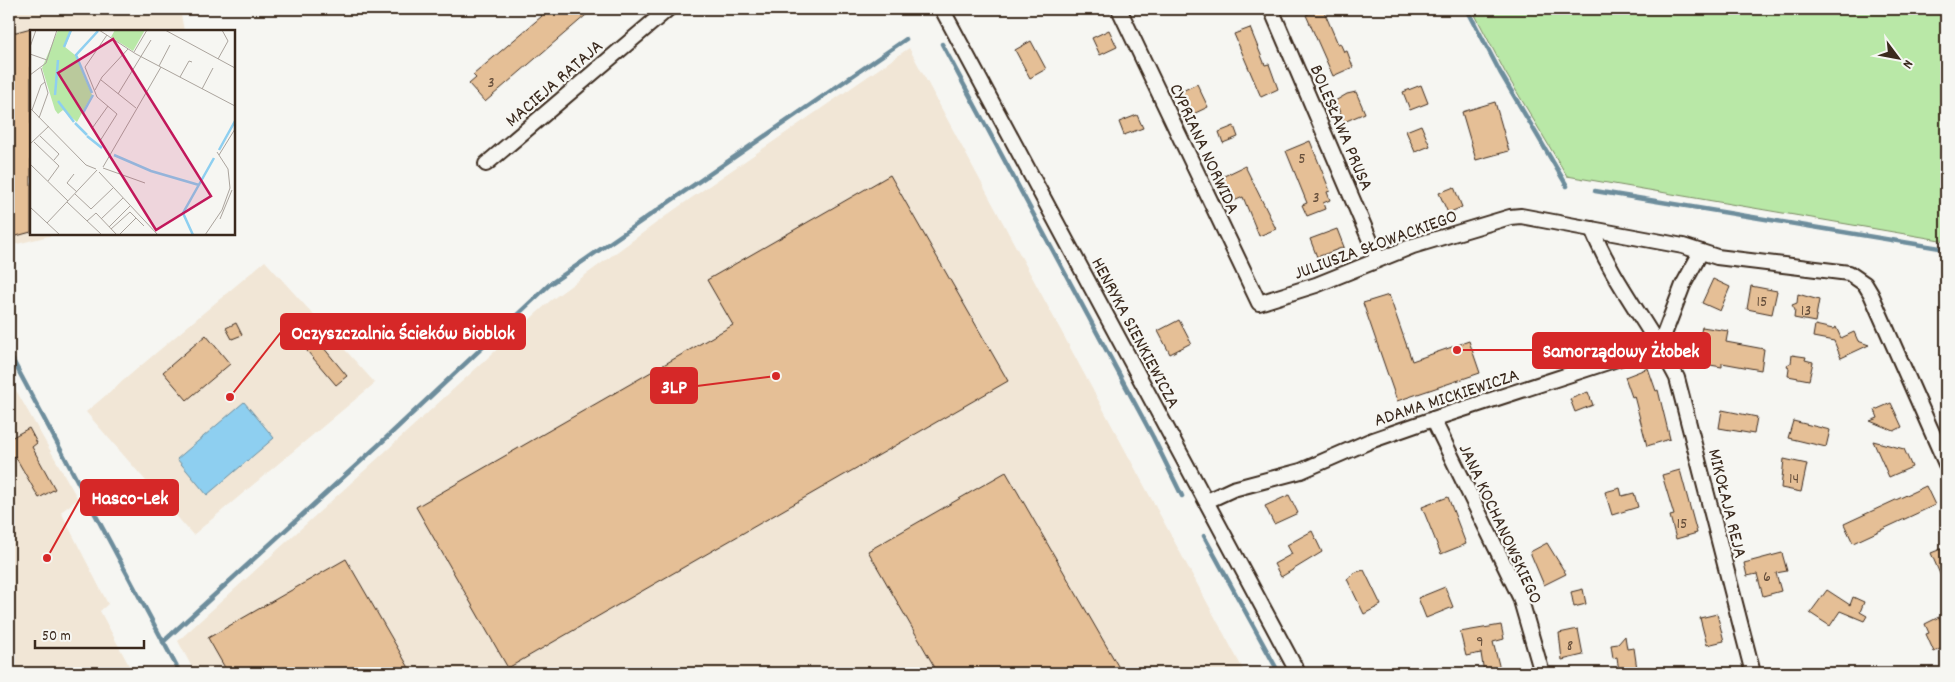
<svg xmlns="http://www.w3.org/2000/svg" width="1955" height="682" font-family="Dekko,sans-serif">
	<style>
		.built { fill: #f1e6d6 }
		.green { fill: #b9e8a7; stroke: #7a8962 }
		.water { fill: #8ecff0; stroke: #6d8d9c }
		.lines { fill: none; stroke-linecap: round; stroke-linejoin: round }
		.stream { stroke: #6d8d9c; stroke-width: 4.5 }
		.building { fill: #e5bf96; stroke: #3b2a1e }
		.minor-casing { stroke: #3b2a1e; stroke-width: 18 }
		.minor { stroke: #f6f6f2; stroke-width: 14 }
		.labels { text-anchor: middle; stroke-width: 4.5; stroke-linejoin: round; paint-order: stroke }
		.number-label { font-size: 16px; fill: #664f3c }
		.street-label { font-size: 19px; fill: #3b2a1e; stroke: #f6f6f2 }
		.inset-river { fill: none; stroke: #8ecff0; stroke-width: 2.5 }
		.inset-road { fill: none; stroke: #aba49d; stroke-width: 1 }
		.view { fill: #c2185b; fill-opacity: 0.15; stroke: #c2185b; stroke-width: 2.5 }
		.inset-edge { fill: none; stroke: #3b2a1e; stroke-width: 2.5 }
		.leader { fill: none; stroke: #d62828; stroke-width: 2 }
		.callout-dot { fill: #d62828; stroke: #f6f6f2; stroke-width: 2 }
		.callout { fill: #d62828; stroke: #d62828; stroke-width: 2 }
		.callout-label { font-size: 20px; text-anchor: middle; font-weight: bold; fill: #fff }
	</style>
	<rect width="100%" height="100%" fill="#f6f6f2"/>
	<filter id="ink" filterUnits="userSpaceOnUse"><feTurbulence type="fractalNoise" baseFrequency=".02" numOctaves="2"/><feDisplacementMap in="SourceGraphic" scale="10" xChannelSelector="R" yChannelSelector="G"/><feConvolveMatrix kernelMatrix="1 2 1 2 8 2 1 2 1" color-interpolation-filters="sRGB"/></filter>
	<g filter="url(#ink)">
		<!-- built -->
		<g class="built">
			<path d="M9,9H180L184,31H31V234H57L9,246Z"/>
			<path d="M909,48L1245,673H195L178,641L550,301L674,210Z"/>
			<path d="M265,261L375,383L193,535L86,412Z"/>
			<path d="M9,378L78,499L61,512L108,604L100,611L133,673H9Z"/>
		</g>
		<!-- green -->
		<path class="green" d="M1472,9H1946V241L1567,176L1505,72Z"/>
		<!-- water -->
		<path class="water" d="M244,402L274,438L207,495L177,459Z"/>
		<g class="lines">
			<!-- stream -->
			<g class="stream">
				<path d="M1467,9L1500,72L1567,186"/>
				<path d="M942,44L1153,437L1182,496"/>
				<path d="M1595,191L1946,249"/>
				<path d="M9,353L180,673"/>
				<path d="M1204,536L1279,673"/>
				<path d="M163,642L384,440L550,284L906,39"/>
			</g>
		</g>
		<!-- building -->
		<g class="building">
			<path d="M535,9H593L485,102L469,84L476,78L473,75L542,16Z"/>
			<path d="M1320,9H1323L1338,44L1340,43L1344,52L1347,51L1353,67L1333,76L1306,15Z"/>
			<path d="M31,28V232L9,238V34Z"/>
			<path d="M1250,28L1265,65L1269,64L1278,89L1261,97L1234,34Z"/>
			<path d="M1109,30L1117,47L1100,55L1092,38Z"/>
			<path d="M1031,41L1046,69L1030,78L1015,50Z"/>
			<path d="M1197,84L1208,107L1189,116L1178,93Z"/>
			<path d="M1421,85L1428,103L1410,110L1403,92Z"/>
			<path d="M1356,92L1365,113L1344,122L1335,101L1347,94Z"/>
			<path d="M1495,102L1509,151L1476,160L1462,112Z"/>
			<path d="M1137,115L1143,128L1124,135L1119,122Z"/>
			<path d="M1421,125L1430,146L1415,152L1406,131Z"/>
			<path d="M1234,126L1238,137L1223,143L1219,132Z"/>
			<path d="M1310,141L1330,191L1327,192L1330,200L1323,203L1325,209L1307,216L1302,205L1307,203L1286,151Z"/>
			<path d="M1245,166L1276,229L1259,236L1243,197L1234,201L1222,177Z"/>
			<path d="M890,175L1008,381L508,668L416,507L733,325L707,280Z"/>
			<path d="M1454,187L1462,207L1448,213L1439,193Z"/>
			<path d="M1337,229L1344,247L1317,257L1310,239Z"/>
			<path d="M1713,279L1730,287L1720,311L1702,303Z"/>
			<path d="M1751,286L1777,291L1772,314L1747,309Z"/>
			<path d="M1798,294L1819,300L1815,322L1794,318L1795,310L1792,305L1797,303Z"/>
			<path d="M1389,295L1412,361L1469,341L1480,373L1397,401L1363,303Z"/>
			<path d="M1179,320L1191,343L1170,354L1158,331Z"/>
			<path d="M236,323L242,335L232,339L226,328Z"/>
			<path d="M1815,325L1833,329L1836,327L1841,338L1854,332L1858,341L1869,345L1841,358L1834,341L1813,337Z"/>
			<path d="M1702,327L1728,331L1726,342L1764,349L1761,370L1722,363V367L1704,364L1706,356L1696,354Z"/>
			<path d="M206,335L230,364L187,400L163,372Z"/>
			<path d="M313,335L347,376L336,385L302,345Z"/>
			<path d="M1792,355L1806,357L1805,360L1813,362L1809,380L1788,376L1789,369L1787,365L1791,363Z"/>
			<path d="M1648,368L1656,391L1658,390L1670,439L1647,446L1634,396L1632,397L1625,377Z"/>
			<path d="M1588,392L1593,405L1575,412L1570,399Z"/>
			<path d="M1891,403L1902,427L1894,431L1870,421L1878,418L1875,410Z"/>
			<path d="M1722,410L1757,417L1754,434L1719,428Z"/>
			<path d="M1793,421L1830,430L1826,447L1788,438Z"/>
			<path d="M29,428L37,443L32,447L55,489L39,498L15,456L9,460V439Z"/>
			<path d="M1873,441L1904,449L1912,467L1889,477Z"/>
			<path d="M1784,459L1807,464L1801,492L1781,488Z"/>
			<path d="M1680,470L1697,533L1676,539L1670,516L1674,515L1662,475Z"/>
			<path d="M1006,472L1122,673H938L868,551Z"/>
			<path d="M1926,486L1935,505L1853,543L1844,524Z"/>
			<path d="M1620,488L1622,496L1634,493L1638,507L1612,515L1605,492Z"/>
			<path d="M1289,495L1298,513L1274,524L1265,506Z"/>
			<path d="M1448,497L1466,544L1441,554L1422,507Z"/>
			<path d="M1312,531L1322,552L1281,577L1274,564L1292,554L1287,545Z"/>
			<path d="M1547,543L1566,574L1544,585L1530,552Z"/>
			<path d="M1946,547V588L1931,553Z"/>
			<path d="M1782,553L1787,571L1776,573L1781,591L1763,596L1757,574L1747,576L1744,563Z"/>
			<path d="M346,559L412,673H228L208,638Z"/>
			<path d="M1364,570L1381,605L1364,614L1347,579L1356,572Z"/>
			<path d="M1445,587L1453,607L1426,618L1418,598Z"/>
			<path d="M1583,589L1586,604L1574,607L1571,592Z"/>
			<path d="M1827,590L1850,605L1853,597L1864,602L1860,612L1867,616L1864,621L1840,611L1830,626L1810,613Z"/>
			<path d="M1717,614L1724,641L1707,645L1700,618Z"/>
			<path d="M1939,617L1946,633V646L1934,652L1926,634L1929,633L1925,624Z"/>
			<path d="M1501,625L1504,639L1493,642L1501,673H1484L1481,653L1466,656L1460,632Z"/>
			<path d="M1578,629L1583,655L1562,660L1559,633Z"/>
			<path d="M1625,636L1627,649L1634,648L1637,669L1619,672L1617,657L1613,658L1611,645L1618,644Z"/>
		</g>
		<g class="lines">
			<!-- minor casing -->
			<g class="minor-casing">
				<g id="minor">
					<path d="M942,9L1298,673"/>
					<path d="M1119,9L1259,303L1316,285L1413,246L1510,217L1521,216L1683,246L1717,257L1849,273L1865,284L1871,294L1946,464"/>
					<path d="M1272,11L1378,259"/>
					<path d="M486,164L668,9"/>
					<path d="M1592,229C1613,282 1651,327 1677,378L1753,673"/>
					<path d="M1433,419L1520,597L1542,673"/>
					<path d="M1207,501L1233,489L1301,471L1370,441L1433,419L1660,345L1683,285L1701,252"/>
				</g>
			</g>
			<!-- minor -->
			<use href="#minor" class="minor"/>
		</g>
	</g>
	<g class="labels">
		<!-- number labels -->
		<g class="number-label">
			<text x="491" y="87">3</text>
			<text x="1302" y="163">5</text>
			<text x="1316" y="202">3</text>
			<text x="1762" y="306">15</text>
			<text x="1806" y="315">13</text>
			<text x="1794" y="483">14</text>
			<text x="1682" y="528">15</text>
			<text x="1767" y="581">6</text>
			<text x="1480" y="646">9</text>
			<text x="1570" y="650">8</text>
		</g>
		<!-- street labels -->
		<g class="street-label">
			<text transform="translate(553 82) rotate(-41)" y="7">MACIEJA RATAJA</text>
			<text transform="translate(1343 127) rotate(67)" y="7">BOLESŁAWA PRUSA</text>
			<text transform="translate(1206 148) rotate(65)" y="7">CYPRIANA NORWIDA</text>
			<text transform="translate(1375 243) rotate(-20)" y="7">JULIUSZA SŁOWACKIEGO</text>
			<text transform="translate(1137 332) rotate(62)" y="7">HENRYKA SIENKIEWICZA</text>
			<text transform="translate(1446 396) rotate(-18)" y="7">ADAMA MICKIEWICZA</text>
			<text transform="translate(1729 503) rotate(76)" y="7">MIKOŁAJA REJA</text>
			<text transform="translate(1502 523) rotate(65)" y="7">JANA KOCHANOWSKIEGO</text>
		</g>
	</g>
	<!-- overview -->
	<g transform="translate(30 30)">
		<rect width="205" height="205" fill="#f6f6f2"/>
		<path d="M28,0H42L35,17L45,25L62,65L47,92L33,80L28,84L25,80L12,38ZM85,0H115L103,21L81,7Z" fill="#b9e8a7"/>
		<path class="inset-river" d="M34,17L41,0M62,63L46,25L68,1M25,65L28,30M28,71L44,92M53,83L63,65M45,93L57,105M57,106L72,118M189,120L205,91M84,125L121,141L169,155M163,205L153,183L184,128"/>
		<path class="inset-road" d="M69,0L106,24L205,76M135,0L205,38M0,17L6,0M104,22L117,0M0,24L17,30M188,29L198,11L192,0M129,36L140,15M0,45L16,33L27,0M150,47L159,31L162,32M71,50L106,78M172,59L183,38M65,60L72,47L98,19M88,64L121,10M0,78L56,135L66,139M2,80L11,55L15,52M9,88L18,63L11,38M63,97L78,76M10,106L29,124L24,130M70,111L87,84L67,67L55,37L77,5M4,112L29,136L18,151M0,114L19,96M189,125L205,99M0,134L38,171M73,137L131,37M73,138L115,153M69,142L128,205M44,144L37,153L47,162M45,164L61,179L83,158M37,172L72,205M0,177L30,205M71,189L93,168M190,189L202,160M57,191L66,183L87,205M17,193L67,140M79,197L100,176M81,199L100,182L114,196M89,205L106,188M175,205L192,180L200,158L198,139L187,122"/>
		<path class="view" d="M83,9L181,166L126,200L28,43Z"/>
		<rect width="205" height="205" class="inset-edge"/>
	</g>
	<!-- callouts -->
	<path class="leader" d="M230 397L281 332M1457 350L1533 350M776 376L697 386M47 558L81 497"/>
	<g class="callout-dot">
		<circle cx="230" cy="397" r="5"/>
		<circle cx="1457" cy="350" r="5"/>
		<circle cx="776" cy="376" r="5"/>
		<circle cx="47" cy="558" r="5"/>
	</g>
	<g class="callout">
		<rect x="281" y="314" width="244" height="35" rx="5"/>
		<rect x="1533" y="333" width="177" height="35" rx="5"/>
		<rect x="651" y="368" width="46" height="35" rx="5"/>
		<rect x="81" y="480" width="97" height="35" rx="5"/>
	</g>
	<g class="callout-label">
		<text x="403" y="339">Oczyszczalnia Ścieków Bioblok</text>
		<text x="1621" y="357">Samorządowy Żłobek</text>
		<text x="674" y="393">3LP</text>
		<text x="130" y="504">Hasco-Lek</text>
	</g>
	<!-- margin -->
	<rect width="1955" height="682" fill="none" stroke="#f6f6f2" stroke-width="30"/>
	<rect x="15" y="15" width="1925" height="652" fill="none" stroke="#3b2a1e" stroke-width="2" filter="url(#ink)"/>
	<!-- north arrow -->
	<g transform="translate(1898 58) rotate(122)" stroke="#f6f6f2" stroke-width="4" paint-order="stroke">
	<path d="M0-4L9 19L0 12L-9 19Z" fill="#3b2a1e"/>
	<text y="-8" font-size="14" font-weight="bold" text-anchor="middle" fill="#3b2a1e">N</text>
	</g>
	<!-- scale -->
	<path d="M35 640v8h109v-8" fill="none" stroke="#3b2a1e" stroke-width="2.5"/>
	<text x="42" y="640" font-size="15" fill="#3b2a1e" stroke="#f6f6f2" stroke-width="4" paint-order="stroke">50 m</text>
</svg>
